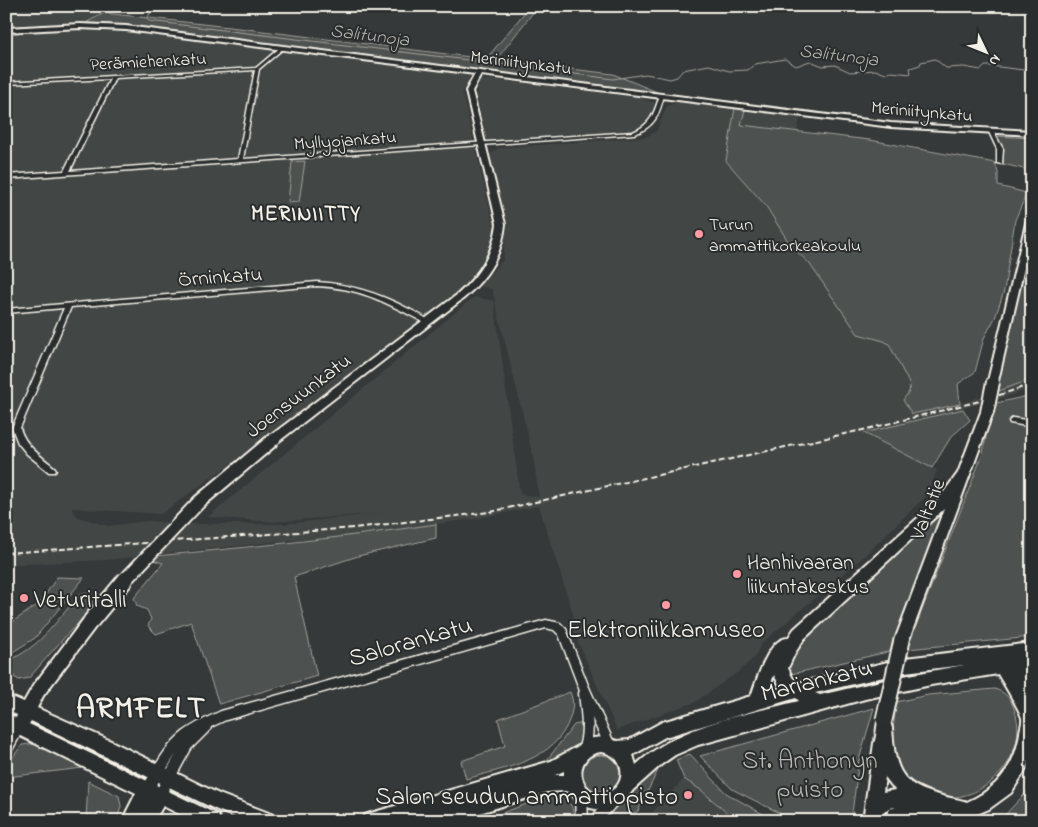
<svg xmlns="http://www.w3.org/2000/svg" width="1038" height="827" font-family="'Indie Flower',sans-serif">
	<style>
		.built { fill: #434645 }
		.green { fill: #4e514f; stroke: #a1a19c }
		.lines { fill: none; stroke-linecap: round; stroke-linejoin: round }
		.stream { stroke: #a8a7a1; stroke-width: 1 }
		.street-casing { stroke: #f4f1e8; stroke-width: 3 }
		.secondary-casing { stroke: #f4f1e8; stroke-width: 4 }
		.street { fill: #2a2d2e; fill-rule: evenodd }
		.secondary { fill: #2a2d2e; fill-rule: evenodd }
		.rail { stroke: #f4f1e8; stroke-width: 2; stroke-dasharray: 6 3; stroke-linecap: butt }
		.secondary-bridge-far1-casing { stroke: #f4f1e8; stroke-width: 16; stroke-linecap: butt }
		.secondary-bridge-casing { stroke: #f4f1e8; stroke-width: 19; stroke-linecap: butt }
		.secondary-bridge-far1 { stroke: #2a2d2e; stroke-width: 12 }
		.secondary-bridge { stroke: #2a2d2e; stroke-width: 15 }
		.poi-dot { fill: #ff9aa2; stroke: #2a2d2e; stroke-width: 2 }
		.labels { text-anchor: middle; stroke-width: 4; stroke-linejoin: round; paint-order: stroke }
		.far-street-label { font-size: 18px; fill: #f4f1e8; stroke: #2a2d2e }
		.far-poi-label { font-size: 18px; fill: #f4f1e8; stroke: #2a2d2e; text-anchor: start }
		.far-water-label { font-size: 19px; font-style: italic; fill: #b4b3ad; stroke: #2a2d2e }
		.far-district-label { font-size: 21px; font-weight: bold; letter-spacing: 1px; fill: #f4f1e8; stroke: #2a2d2e }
		.street-label { font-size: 21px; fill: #f4f1e8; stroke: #2a2d2e }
		.poi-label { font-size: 21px; fill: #f4f1e8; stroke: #2a2d2e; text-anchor: start }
		.near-poi-label { font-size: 25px; fill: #f4f1e8; stroke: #2a2d2e; text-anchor: start }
		.near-street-label { font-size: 25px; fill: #f4f1e8; stroke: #2a2d2e }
		.near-park-label { font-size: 25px; fill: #bab9b2; stroke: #2a2d2e }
		.near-district-label { font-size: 31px; font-weight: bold; letter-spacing: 1px; fill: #f4f1e8; stroke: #2a2d2e }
	</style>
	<rect width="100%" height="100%" fill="#363939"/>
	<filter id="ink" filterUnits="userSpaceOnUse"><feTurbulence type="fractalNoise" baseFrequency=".02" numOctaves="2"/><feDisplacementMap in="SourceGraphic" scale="10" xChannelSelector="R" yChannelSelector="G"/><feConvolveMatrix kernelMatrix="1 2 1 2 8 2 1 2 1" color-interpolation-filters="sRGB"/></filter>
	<g filter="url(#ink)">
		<!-- built -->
		<g class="built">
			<path d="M6,6H117L83,25L132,26L479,70L462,92L494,227L488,260L471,283L328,393L161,514L71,508L78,517L108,526L147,521L192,524H284L384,513L273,522L208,517L474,297L494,301L520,494L539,497L533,456L492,289L479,286L503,260L507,223L490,154L499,148L645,137L656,132L667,106L680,101L735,108L726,162L766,206L791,246L809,263L865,337L884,341L889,344L910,386L909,392L903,400L912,414L960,404L1032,379V388L1003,398L865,433L937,470L927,495L863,557L762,643L754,658L738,672L695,702L617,730L569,622L574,617L539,506L479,518L329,539L283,541L105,560L6,565Z"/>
			<path d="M481,80H500L642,98L655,103L650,120L643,127L631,131L485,141L477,95V86Z"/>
			<path d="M745,110L800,117L797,132L740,125Z"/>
			<path d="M684,779L701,790L736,821H644Z"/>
		</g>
		<!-- green -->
		<g class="green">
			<path d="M530,6H538L496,60L613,74L662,94L132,26L82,25L104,13L247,29L486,59Z"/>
			<path d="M735,108L745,110L741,125L870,140L995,163L998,172V186L1027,193L1015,220L1004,291L995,318L984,338L975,372L958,384L960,404L912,414L903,400L909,392L910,385L889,344L884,341L858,334L809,263L791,246L766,206L726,161Z"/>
			<path d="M996,136L1032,138V171L1003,164L1002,148Z"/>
			<path d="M305,161L299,202L288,203L292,162Z"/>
			<path d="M1029,250L1032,251V379L996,392Z"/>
			<path d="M1032,395V401L1026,402L1032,435V637L907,649L983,453L992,404Z"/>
			<path d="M963,409L970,420L951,437L932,468L864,433Z"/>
			<path d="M942,511L943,512L892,651L787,675V661L798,645Z"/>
			<path d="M436,524V538L358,556L294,577L317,676L219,704L191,622L156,634L148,626L151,619L147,610L137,606L134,598L163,563L153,560L156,556C249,547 343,538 436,524Z"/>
			<path d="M57,577L84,578L35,638L11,653L8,625L40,603Z"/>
			<path d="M82,593L92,594L88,601L95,602L75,627L70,631L29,678L19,680L14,677L12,659C44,644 58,617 82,593Z"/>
			<path d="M994,689C1003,691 1010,697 1013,706C1035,757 977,814 926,793C910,787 899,773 890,759L896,702L928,695Z"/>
			<path d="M570,692C574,702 573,708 570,718C556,761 504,768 466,779L461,761L505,746L498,719Z"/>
			<path d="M874,708L859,760L851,821H795L732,789L700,756Z"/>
			<path d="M584,723L580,747L543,765L574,725Z"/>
			<path d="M30,744L38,745L83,768L6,777V766L22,745Z"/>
			<path d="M690,754L726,793L775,821H736L701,790L684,779L676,760Z"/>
			<circle cx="601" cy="774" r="19"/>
			<path d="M657,765L659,768L638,811L622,821H602L606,810Z"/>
			<path d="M88,781L119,796L121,806L117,821H86Z"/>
			<path d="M1032,785V821H1001C1010,807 1023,798 1032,785Z"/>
			<path d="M554,794C568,798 575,806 573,821H480Z"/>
		</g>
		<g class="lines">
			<!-- stream -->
			<g class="stream">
				<path d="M154,6L147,19L149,21L484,62"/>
				<path d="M491,63L613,79L646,74L670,79L677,77L683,70L709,65L729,71L748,70L755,64L785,59L796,66L810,61L823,66L835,65L850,72L875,70L886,74L891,72L911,74L910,68L920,65L921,62L935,59L946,68L964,67L981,70L985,66H991L1032,71"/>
			</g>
			<!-- street casing -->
			<g class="street-casing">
				<g id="street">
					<path d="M282,46L285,47L259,69L243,159L633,132C652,124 654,113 660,95L662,94L664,95C659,115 655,127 634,134L6,179V175L64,171L110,79L6,84V82L256,68ZM255,70L238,159L70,171L115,78Z"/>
					<path d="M989,131H993L1003,149L1002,164L997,163V149L989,132Z"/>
					<path d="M317,282C350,284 378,293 407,308C415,312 424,316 430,322L427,324L425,323C387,303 361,288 317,286L71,307L20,428C25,446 41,456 55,468L56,470L55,472H49L27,454L18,443L12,428L64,308L6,313V309Z"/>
					<path d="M1013,418L1032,421V427L1010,423L1009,421Z"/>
					<path d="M546,620L560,623L566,629L588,685L615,745L614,749L610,750L606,749L592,718C594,731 592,742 587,754L583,755L579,754L578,750C585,731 581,713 579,693L580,691L559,635L554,630L546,628L226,720L211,727L210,730L191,749L163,800L159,802L155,800L153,796L176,754L151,794L147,796L143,794L141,790L143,786C155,767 165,746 183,732C195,723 208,717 221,711Z"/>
					<path d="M19,723L23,724L24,728L10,754L6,755C6,743 7,729 19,723Z"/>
					<path d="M581,790L585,792L587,796L588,821H576L575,796L577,792Z"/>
					<path d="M611,797L615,799L617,803C614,810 607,814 603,821H591C596,811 601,802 611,797Z"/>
					<path d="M968,804L972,806L979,821H967L962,810L964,806Z"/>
				</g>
			</g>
			<!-- secondary casing -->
			<g class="secondary-casing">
				<g id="secondary">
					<path d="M80,24L126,26L891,123L1032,131V135L891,127L481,75L472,91L505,224C502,255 488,277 464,298L278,442H270L268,439L270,436L458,294C480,274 493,254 497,224L466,91L475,74L126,30L80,28L6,32V28Z"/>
					<path d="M1029,211H1032V233L998,381L993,385L988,381Z"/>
					<path d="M987,408L993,412L907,645L902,647L897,645L895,640L944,509L804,639L795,653L788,668L792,677L798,683L905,658L1032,643V670H1028L1032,678V753L1025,771L1011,793L989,809L961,821H883L890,809L896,807C888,807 881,813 880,821H863L874,743C877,736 876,730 878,722L884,720L890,722L892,728C895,767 898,784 939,795C948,798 958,799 967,802C997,789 1015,767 1020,733C1020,729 1023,722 1022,718C1020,710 1003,683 998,674L931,685L865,699L698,745L675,755L662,764L633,790L625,801L609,809L601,810L590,808L579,803L571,793L565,791L547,792L454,821H417L419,815L401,821H363L365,815L371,813L551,761L593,738L604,737L617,741L629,740L662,722L751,696C757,681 768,638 788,638L794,629L938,500L958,473L981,412ZM964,665L898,677L820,695L815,693L905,672ZM774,675L781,688L768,691ZM796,698L799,701C744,715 680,724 636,765L633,755L665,737ZM601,752C630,755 627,795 599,793C594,793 589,790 586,786C576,772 583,754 601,752ZM564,771V775H555ZM885,777L895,790L883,792Z"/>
					<path d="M91,615L96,616L98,621L96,626L43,696L37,708L111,741L219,794L274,815L276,821H245L215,809L31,721L29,724L218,815L220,821H193L163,806L154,821H122L136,793L6,729V713L16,718L17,715L6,710V695L24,702L33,686L86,616Z"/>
				</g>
			</g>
			<!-- street -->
			<use href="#street" class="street"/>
			<!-- secondary -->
			<use href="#secondary" class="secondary"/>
			<!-- rail -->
			<path class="rail" d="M6,553L354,528L490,512L867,429L988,399L1032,384"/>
			<!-- secondary-bridge-far1 casing -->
			<g class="secondary-bridge-far1-casing">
				<g id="secondary-bridge-far1">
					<path d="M987,412L993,382"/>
					<path d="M125,580L199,502L274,439"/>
				</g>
			</g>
			<!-- secondary-bridge casing -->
			<g class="secondary-bridge-casing">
				<g id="secondary-bridge">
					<path d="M91,621L126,579"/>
					<path d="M884,720L902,640"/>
				</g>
			</g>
			<!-- secondary-bridge-far1 -->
			<use href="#secondary-bridge-far1" class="secondary-bridge-far1"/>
			<!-- secondary-bridge -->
			<use href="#secondary-bridge" class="secondary-bridge"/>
		</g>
	</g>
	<!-- markers -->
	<g class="poi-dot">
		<circle cx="699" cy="234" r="5"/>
		<circle cx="737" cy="574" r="5"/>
		<circle cx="24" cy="598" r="5"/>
		<circle cx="666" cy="605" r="5"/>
		<circle cx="688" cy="795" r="5"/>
	</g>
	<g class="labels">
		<!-- far-street labels -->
		<g class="far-street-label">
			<text transform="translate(148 61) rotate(-3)" y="6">Perämiehenkatu</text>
			<text transform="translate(521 62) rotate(7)" y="6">Meriniitynkatu</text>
			<text transform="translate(922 111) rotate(5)" y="6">Meriniitynkatu</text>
			<text transform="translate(345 140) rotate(-4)" y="6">Myllyojankatu</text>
		</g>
		<!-- far-poi labels -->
		<g class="far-poi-label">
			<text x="709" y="230">Turun<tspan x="709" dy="21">ammattikorkeakoulu</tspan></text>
		</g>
		<!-- far-water labels -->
		<g class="far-water-label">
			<text transform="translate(370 34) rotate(7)" y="7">Salitunoja</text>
			<text transform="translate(839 54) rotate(7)" y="7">Salitunoja</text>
		</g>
		<!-- far-district labels -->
		<g class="far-district-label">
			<text x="306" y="220">MERINIITTY</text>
		</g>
		<!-- street labels -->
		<g class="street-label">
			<text transform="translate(220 276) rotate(-4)" y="7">Örninkatu</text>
			<text transform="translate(298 395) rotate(-37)" y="7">Joensuunkatu</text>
			<text transform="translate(927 509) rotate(-69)" y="7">Valtatie</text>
		</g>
		<!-- poi labels -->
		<g class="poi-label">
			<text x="747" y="569">Hanhivaaran<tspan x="747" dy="24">liikuntakeskus</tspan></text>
		</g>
		<!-- near-poi labels -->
		<g class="near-poi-label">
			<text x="34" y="607">Veturitalli</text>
			<text x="666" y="637" text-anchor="middle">Elektroniikkamuseo</text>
			<text x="678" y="804" text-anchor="end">Salon seudun ammattiopisto</text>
		</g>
		<!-- near-street labels -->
		<g class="near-street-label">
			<text transform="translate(410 640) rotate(-16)" y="9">Salorankatu</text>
			<text transform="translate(816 679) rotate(-14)" y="9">Mariankatu</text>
		</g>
		<!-- near-park labels -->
		<g class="near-park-label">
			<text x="810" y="768">St. Anthonyn<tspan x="810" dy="29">puisto</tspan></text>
		</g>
		<!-- near-district labels -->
		<g class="near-district-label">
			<text x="141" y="717">ARMFELT</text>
		</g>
	</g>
	<!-- margin -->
	<rect width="1038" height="827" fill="none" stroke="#2a2d2e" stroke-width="25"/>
	<rect x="12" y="12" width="1013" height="802" fill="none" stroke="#f4f1e8" stroke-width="2" filter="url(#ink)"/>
	<!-- north arrow -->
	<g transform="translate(986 52) rotate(133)" stroke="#2a2d2e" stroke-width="4" paint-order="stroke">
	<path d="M0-4L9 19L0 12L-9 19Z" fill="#f4f1e8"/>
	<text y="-8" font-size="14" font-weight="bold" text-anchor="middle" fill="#f4f1e8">N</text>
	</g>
</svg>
